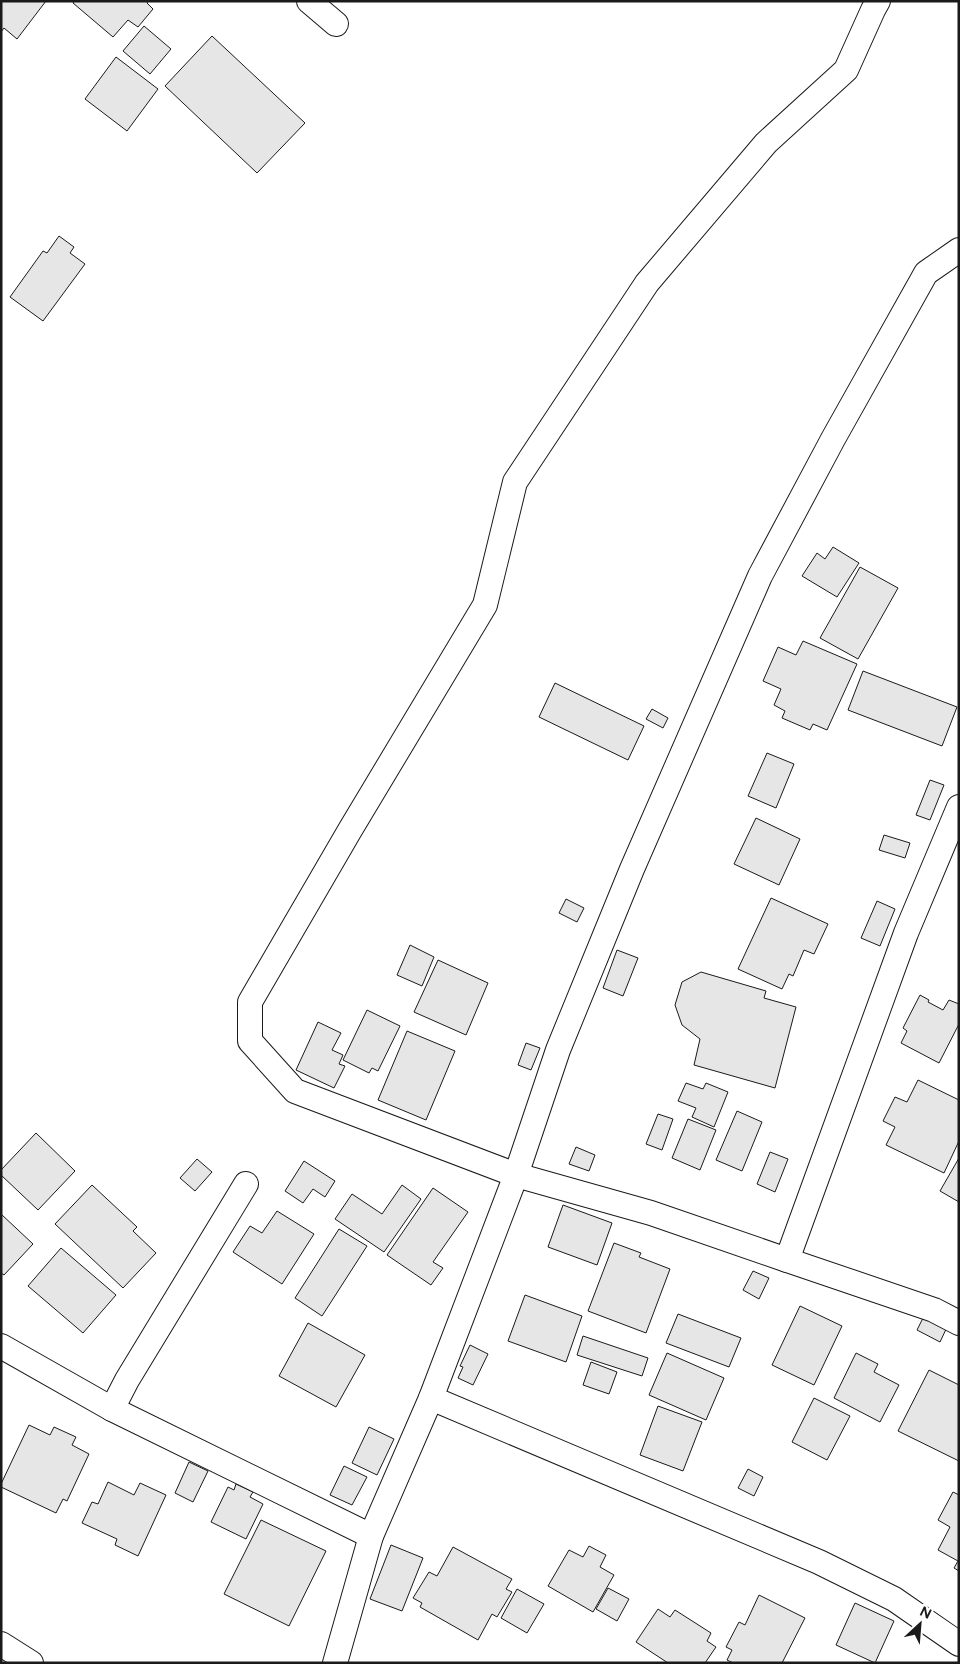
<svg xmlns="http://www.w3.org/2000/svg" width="960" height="1664" font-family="Figtree,sans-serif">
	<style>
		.building { fill: #e6e6e6; stroke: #1a1a1a }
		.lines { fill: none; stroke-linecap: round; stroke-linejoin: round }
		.minor-casing { stroke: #1a1a1a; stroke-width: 26 }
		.minor { stroke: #fff; stroke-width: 24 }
	</style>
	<rect width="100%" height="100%" fill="#fff"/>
	<!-- building -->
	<g class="building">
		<path d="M1,1H46L17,39L4,28L1,32Z"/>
		<path d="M74,1H148L147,3L153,9L138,27L128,20L113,37L73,3Z"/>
		<path d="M144,26L171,49L150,74L123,51Z"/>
		<path d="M212,36L305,123L257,173L165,86Z"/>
		<path d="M116,57L158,89L127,131L85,99Z"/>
		<path d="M59,236L74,247L70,253L85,264L43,321L10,297L43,251L47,253Z"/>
		<path d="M833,547L859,563L837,597L802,576L817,553L825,559Z"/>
		<path d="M860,567L898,588L858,659L820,638Z"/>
		<path d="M803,641L857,664L827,730L813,724L810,730L782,718L785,711L774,705L781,689L763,681L778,647L796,655Z"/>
		<path d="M863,671L957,707L942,746L848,710Z"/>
		<path d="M555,683L644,726L628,760L539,717Z"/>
		<path d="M652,709L668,718L663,728L646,719Z"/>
		<path d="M767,753L794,764L776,808L748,796Z"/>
		<path d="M930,780L944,785L930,820L916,815Z"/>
		<path d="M756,818L800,839L779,885L734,864Z"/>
		<path d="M884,835L910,843L905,858L879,850Z"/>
		<path d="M771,898L828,924L814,954L804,950L793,976L789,974L782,989L738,969Z"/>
		<path d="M566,899L584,908L577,922L559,913Z"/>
		<path d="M877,901L895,909L880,946L861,938Z"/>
		<path d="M410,945L434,957L422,986L397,975Z"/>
		<path d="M617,950L638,958L623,996L603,988Z"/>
		<path d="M438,960L488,983L466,1035L414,1012Z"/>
		<path d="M701,972L766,991L764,998L796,1007L775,1088L694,1065L700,1039L682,1025L675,1005L682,982Z"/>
		<path d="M920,995L929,1000L928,1002L943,1010L949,1000L959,1004V1024L939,1063L901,1043L907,1031L903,1028Z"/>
		<path d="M367,1010L400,1026L378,1071L372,1068L369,1073L343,1060Z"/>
		<path d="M318,1022L341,1033L332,1050L343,1055L339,1064L345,1066L334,1088L296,1070Z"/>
		<path d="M407,1031L455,1051L426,1120L378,1100Z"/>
		<path d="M526,1043L540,1048L531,1070L518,1065Z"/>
		<path d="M918,1080L959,1100V1141L944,1173L886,1145L895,1127L883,1121L895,1097L907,1102Z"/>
		<path d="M686,1083L703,1089L706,1083L728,1092L714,1127L692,1117L696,1108L678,1101Z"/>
		<path d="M737,1111L762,1122L742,1171L716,1160Z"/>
		<path d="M658,1114L673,1119L662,1150L646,1144Z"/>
		<path d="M688,1119L716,1130L700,1170L672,1158Z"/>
		<path d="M36,1133L75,1171L38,1210L1,1175V1170Z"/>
		<path d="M576,1147L595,1155L589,1171L569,1164Z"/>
		<path d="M770,1152L788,1159L775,1192L757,1184Z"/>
		<path d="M959,1158V1202L940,1191Z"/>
		<path d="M197,1159L212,1172L195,1191L180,1178Z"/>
		<path d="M304,1161L335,1181L325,1197L313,1189L303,1203L285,1191Z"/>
		<path d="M92,1185L137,1227L133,1231L156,1253L123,1288L55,1224Z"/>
		<path d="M402,1185L421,1199L384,1252L335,1219L352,1194L382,1214Z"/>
		<path d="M433,1188L468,1212L433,1262L443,1268L431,1285L387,1255Z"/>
		<path d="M563,1205L612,1223L597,1265L548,1247Z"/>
		<path d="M277,1211L314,1234L282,1284L233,1252L250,1226L262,1233Z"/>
		<path d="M1,1214L33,1244L4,1275L1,1273Z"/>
		<path d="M339,1229L367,1246L322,1316L295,1298Z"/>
		<path d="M614,1243L641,1253L639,1257L670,1269L646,1333L588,1311Z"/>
		<path d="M61,1248L116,1295L83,1333L28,1286Z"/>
		<path d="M753,1271L769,1278L759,1299L743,1290Z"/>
		<path d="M525,1295L582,1316L566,1362L508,1341Z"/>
		<path d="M800,1306L842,1326L814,1385L772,1365Z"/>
		<path d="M678,1314L741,1338L729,1367L666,1343Z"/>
		<path d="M925,1314L948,1325L940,1342L917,1330Z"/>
		<path d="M308,1323L365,1355L336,1407L279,1376Z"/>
		<path d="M583,1336L648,1358L642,1376L577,1355Z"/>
		<path d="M470,1345L488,1354L473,1385L458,1378L463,1367L460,1366Z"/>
		<path d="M667,1353L724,1378L706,1420L649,1395Z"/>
		<path d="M856,1353L878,1364L874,1372L899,1385L880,1422L834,1398Z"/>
		<path d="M591,1362L617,1372L609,1394L583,1385Z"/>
		<path d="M929,1370L959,1385V1461L898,1431Z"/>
		<path d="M814,1398L850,1416L827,1460L792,1442Z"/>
		<path d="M658,1406L702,1422L683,1471L640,1455Z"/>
		<path d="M29,1425L50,1435L54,1427L76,1437L72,1445L89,1454L67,1501L63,1499L56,1513L1,1487V1484Z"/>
		<path d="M369,1427L394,1439L377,1475L352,1463Z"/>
		<path d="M189,1462L208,1471L193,1502L175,1493Z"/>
		<path d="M344,1466L367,1477L352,1505L330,1495Z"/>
		<path d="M748,1469L763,1477L754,1496L738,1488Z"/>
		<path d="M108,1482L134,1495L140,1483L166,1495L138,1556L115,1545L117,1539L82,1523L92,1502L98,1504Z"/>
		<path d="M236,1484L253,1492L250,1497L263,1504L246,1539L211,1522L228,1487L234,1490Z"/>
		<path d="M953,1492L959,1495V1571L954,1568L958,1561L938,1550L950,1527L938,1520Z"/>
		<path d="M261,1520L326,1551L289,1626L224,1594Z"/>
		<path d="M391,1545L423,1558L402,1611L370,1599Z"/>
		<path d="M589,1546L606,1555L600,1567L614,1575L593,1612L548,1586L569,1550L583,1557Z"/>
		<path d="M453,1547L512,1579L506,1589L512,1592L497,1617L492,1614L478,1640L420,1607L422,1603L413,1598L429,1572L437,1576Z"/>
		<path d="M608,1588L629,1599L617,1621L596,1609Z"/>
		<path d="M517,1589L544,1604L527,1633L501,1618Z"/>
		<path d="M759,1595L805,1618L782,1663H733L727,1660L732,1650L726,1647L739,1622L745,1625Z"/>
		<path d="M855,1603L894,1621L875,1663L836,1645Z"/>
		<path d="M658,1609L670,1617L675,1610L711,1633L707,1641L716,1647L705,1663H668L636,1642Z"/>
	</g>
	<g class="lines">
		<!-- minor casing -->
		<g class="minor-casing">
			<g id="minor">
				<path d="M309,1L336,24"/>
				<path d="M959,807L906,933L787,1260L934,1310L959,1323"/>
				<path d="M787,1260L651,1213L516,1175L295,1091L250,1041V1002L350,830L485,605L515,482L647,283L766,143L846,70L873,10L878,1"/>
				<path d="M1,1346L112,1409L371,1536"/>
				<path d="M431,1398L819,1562L894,1599L959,1644"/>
				<path d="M112,1409L127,1380L246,1184"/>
				<path d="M1,1644L31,1663"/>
				<path d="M335,1663L371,1536L431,1398L516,1175L558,1050L632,869L760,576L833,439L926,273L959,250"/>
			</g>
		</g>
		<!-- minor -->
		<use href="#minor" class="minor"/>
	</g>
	<!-- border -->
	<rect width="960" height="1664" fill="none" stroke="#1a1a1a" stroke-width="5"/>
	<!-- north arrow -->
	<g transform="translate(920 1624) rotate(26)" stroke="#ffffff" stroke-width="4" paint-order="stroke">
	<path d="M0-4L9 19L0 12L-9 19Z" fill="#1a1a1a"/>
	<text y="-8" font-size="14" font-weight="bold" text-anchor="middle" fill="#1a1a1a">N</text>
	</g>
</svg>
